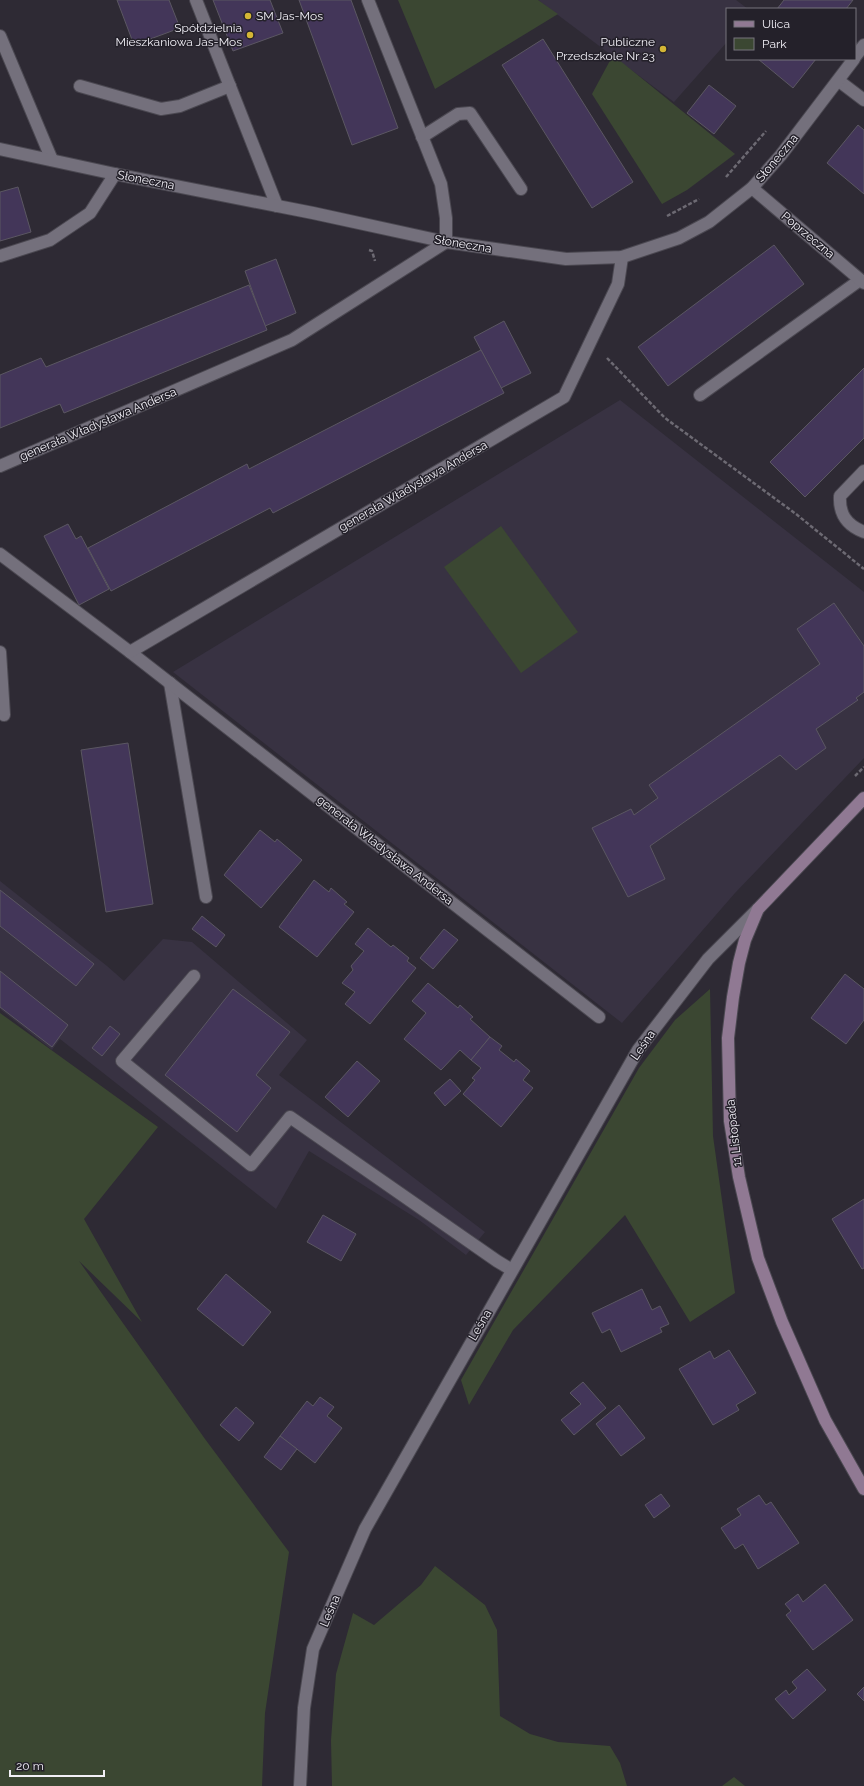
<svg xmlns="http://www.w3.org/2000/svg" width="864" height="1786" font-family="Raleway,sans-serif">
	<style>
		.built { fill: #383242 }
		.green { fill: #3b4732 }
		.building { fill: #433659; stroke: #5b5762 }
		.lines { fill: none; stroke-linecap: round; stroke-linejoin: round }
		.service-casing { stroke: #4b4851; stroke-width: 14 }
		.minor-casing { stroke: #4b4851; stroke-width: 14 }
		.tertiary-casing { stroke: #4b4851; stroke-width: 14 }
		.secondary-casing { stroke: #4b4851; stroke-width: 14 }
		.path { stroke: #6d6a73; stroke-width: 2.5; stroke-dasharray: 4 2; stroke-linecap: butt }
		.service { stroke: #74707c; stroke-width: 12 }
		.minor { stroke: #74707c; stroke-width: 12 }
		.tertiary { stroke: #74707c; stroke-width: 12 }
		.secondary { stroke: #907993; stroke-width: 12 }
		.poi-dot { fill: #d4b635; stroke: #24212a; stroke-width: 1.5 }
		.labels { text-anchor: middle; stroke-width: 3; stroke-linejoin: round; paint-order: stroke }
		.poi-label { font-size: 12px; fill: #f2f0f7; stroke: #24212a; text-anchor: end }
		.street-label { font-size: 12px; fill: #f2f0f7; stroke: #24212a }
	</style>
	<rect width="100%" height="100%" fill="#2e2a34"/>
	<!-- built -->
	<g class="built">
		<path d="M538,0H736L748,9H727V42L674,102Z"/>
		<path d="M620,400L864,592V758L735,893L622,1023L173,672Z"/>
		<path d="M0,881L107,966L124,981L163,939L192,942L307,1040L279,1075L485,1232L466,1255L419,1220L309,1151L276,1209L60,1039L52,1050L0,1009Z"/>
	</g>
	<!-- green -->
	<g class="green">
		<path d="M398,0H538L558,14L435,89Z"/>
		<path d="M613,55L735,154L687,190L662,204L592,94Z"/>
		<path d="M501,526L578,632L521,673L444,567Z"/>
		<path d="M710,989L713,1136L735,1293L690,1322L625,1215L513,1330L469,1405L461,1380L639,1068L675,1020Z"/>
		<path d="M0,1013L158,1127L84,1219L142,1322L79,1261L205,1439L289,1552L265,1713L262,1786H0Z"/>
		<path d="M435,1566L485,1605L497,1630L500,1716L530,1734L558,1742L610,1746L620,1763L627,1786H332L331,1740L336,1674L353,1613L374,1625L421,1585Z"/>
		<path d="M734,1777L745,1786H722Z"/>
	</g>
	<!-- building -->
	<g class="building">
		<path d="M117,0H169L180,28L134,45Z"/>
		<path d="M213,0H270L283,33L233,51Z"/>
		<path d="M299,0H351L398,128L352,145Z"/>
		<path d="M784,0H853L846,9H777Z"/>
		<path d="M543,39L633,182L592,208L502,65Z"/>
		<path d="M758,59H816L793,88Z"/>
		<path d="M709,85L736,106L714,134L687,113Z"/>
		<path d="M858,125L864,130V194L827,163Z"/>
		<path d="M18,187L31,232L0,241V192Z"/>
		<path d="M774,245L804,284L668,386L638,347Z"/>
		<path d="M276,259L296,313L265,326L245,271Z"/>
		<path d="M249,285L267,330L64,413L60,404L0,428V375L41,358L46,367Z"/>
		<path d="M504,321L531,373L501,388L474,337Z"/>
		<path d="M481,350L504,393L273,513L270,508L111,591L88,548L247,464L249,469Z"/>
		<path d="M864,368V438L805,497L770,462Z"/>
		<path d="M68,524L76,539L81,536L109,589L79,605L44,536Z"/>
		<path d="M834,603L864,646V692L856,698L858,700L816,729L826,748L796,770L780,755L650,846L665,879L628,897L592,828L631,809L634,815L658,798L649,785L820,664L797,629Z"/>
		<path d="M128,743L153,904L106,912L81,750Z"/>
		<path d="M260,830L275,842L277,839L302,860L261,908L224,875Z"/>
		<path d="M314,880L329,892L331,888L347,902L344,904L354,912L317,957L279,927Z"/>
		<path d="M0,890L94,964L76,986L0,926Z"/>
		<path d="M202,916L225,935L216,947L192,929Z"/>
		<path d="M368,928L391,947L393,945L409,958L407,961L416,968L370,1024L345,1004L355,992L342,983L353,970L351,966L364,951L355,944Z"/>
		<path d="M444,929L458,940L433,969L420,958Z"/>
		<path d="M0,971L68,1025L52,1047L0,1007Z"/>
		<path d="M845,974L864,989V1020L846,1044L811,1018Z"/>
		<path d="M428,983L458,1008L460,1005L473,1017L470,1019L490,1037L471,1060L460,1050L441,1070L404,1039L426,1013L412,1001Z"/>
		<path d="M233,989L290,1032L256,1075L271,1088L237,1132L165,1075Z"/>
		<path d="M110,1026L120,1034L102,1056L92,1048Z"/>
		<path d="M490,1037L502,1046L499,1050L514,1062L516,1059L530,1071L523,1080L533,1088L501,1127L463,1094L475,1080L472,1078L481,1068L471,1060Z"/>
		<path d="M357,1061L380,1081L348,1117L325,1097Z"/>
		<path d="M450,1079L461,1091L445,1106L434,1093Z"/>
		<path d="M864,1199V1268L862,1269L832,1219Z"/>
		<path d="M323,1215L356,1234L341,1261L307,1242Z"/>
		<path d="M226,1274L271,1312L243,1346L197,1309Z"/>
		<path d="M642,1289L652,1310L660,1306L669,1324L660,1328L662,1332L621,1352L610,1329L602,1333L592,1313Z"/>
		<path d="M729,1350L756,1393L736,1405L739,1410L713,1425L679,1369L710,1351L714,1359Z"/>
		<path d="M583,1382L606,1408L574,1435L561,1420L581,1404L570,1393Z"/>
		<path d="M320,1397L334,1407L327,1416L342,1428L315,1463L280,1436L307,1401L313,1406Z"/>
		<path d="M619,1405L645,1438L621,1456L596,1424Z"/>
		<path d="M236,1407L254,1423L239,1441L220,1425Z"/>
		<path d="M280,1436L297,1449L281,1470L264,1457Z"/>
		<path d="M661,1494L670,1506L654,1518L645,1505Z"/>
		<path d="M759,1495L766,1505L771,1502L799,1543L758,1569L743,1544L735,1549L721,1528L741,1515L737,1509Z"/>
		<path d="M825,1584L853,1620L813,1650L786,1615L791,1611L785,1604L798,1594L803,1602Z"/>
		<path d="M807,1669L826,1690L793,1719L775,1699L786,1690L789,1695L797,1688L792,1682Z"/>
		<path d="M864,1687V1701L857,1694Z"/>
	</g>
	<g class="lines">
		<!-- service casing -->
		<g class="service-casing">
			<g id="service">
				<path d="M196,0L277,206"/>
				<path d="M368,0L441,184L446,218V242"/>
				<path d="M0,36L52,160"/>
				<path d="M80,86L161,109L180,106L230,86"/>
				<path d="M422,137L458,114L470,113L521,189"/>
				<path d="M700,395L860,280"/>
				<path d="M864,471L840,496C839,514 846,525 864,532"/>
				<path d="M0,652L4,715"/>
				<path d="M170,683L206,897"/>
				<path d="M194,976L122,1061L251,1165L290,1117L497,1261L512,1270"/>
			</g>
		</g>
		<!-- minor casing -->
		<g class="minor-casing">
			<g id="minor">
				<path d="M839,81L864,100"/>
				<path d="M752,188L864,283"/>
				<path d="M0,256L50,240L90,213L115,174"/>
				<path d="M0,466L292,340L446,242"/>
				<path d="M0,554L130,652L599,1017"/>
				<path d="M130,652L564,397L618,284L622,257"/>
				<path d="M300,1786L304,1708L313,1649L365,1529L638,1050L708,959L758,909"/>
			</g>
		</g>
		<!-- tertiary casing -->
		<g class="tertiary-casing">
			<g id="tertiary">
				<path d="M855,57L864,45"/>
				<path d="M0,149L115,174L313,213L446,242L566,259L622,257L679,238L709,222L752,188L781,155L854,59"/>
			</g>
		</g>
		<!-- secondary casing -->
		<g class="secondary-casing">
			<path id="secondary" d="M864,798L758,909L745,940L739,963L733,997L728,1038L730,1121L739,1177L758,1258L782,1322L825,1420L864,1489"/>
		</g>
		<!-- path -->
		<g class="path">
			<path d="M726,177L766,131"/>
			<path d="M667,216L699,199"/>
			<path d="M369,250L372,251L375,261"/>
			<path d="M607,358L665,418L796,514L864,569"/>
			<path d="M855,776L864,767"/>
		</g>
		<!-- service -->
		<use href="#service" class="service"/>
		<!-- minor -->
		<use href="#minor" class="minor"/>
		<!-- tertiary -->
		<use href="#tertiary" class="tertiary"/>
		<!-- secondary -->
		<use href="#secondary" class="secondary"/>
	</g>
	<!-- markers -->
	<g class="poi-dot">
		<circle cx="248" cy="16" r="4"/>
		<circle cx="250" cy="35" r="4"/>
		<circle cx="663" cy="49" r="4"/>
	</g>
	<g class="labels">
		<!-- poi labels -->
		<g class="poi-label">
			<text x="256" y="20" text-anchor="start">SM Jas-Mos</text>
			<text x="242" y="32">Spółdzielnia<tspan x="242" dy="14">Mieszkaniowa Jas-Mos</tspan></text>
			<text x="655" y="46">Publiczne<tspan x="655" dy="14">Przedszkole Nr 23</tspan></text>
		</g>
		<!-- street labels -->
		<g class="street-label">
			<text transform="translate(777 158) rotate(-50)" y="4">Słoneczna</text>
			<text transform="translate(146 180) rotate(11)" y="4">Słoneczna</text>
			<text transform="translate(808 235) rotate(40)" y="4">Poprzeczna</text>
			<text transform="translate(463 244) rotate(10)" y="4">Słoneczna</text>
			<text transform="translate(98 424) rotate(-23)" y="4">generała Władysława Andersa</text>
			<text transform="translate(413 486) rotate(-30)" y="4">generała Władysława Andersa</text>
			<text transform="translate(385 850) rotate(38)" y="4">generała Władysława Andersa</text>
			<text transform="translate(643 1045) rotate(-55)" y="4">Leśna</text>
			<text transform="translate(734 1133) rotate(-96)" y="4">11 Listopada</text>
			<text transform="translate(480 1325) rotate(-60)" y="4">Leśna</text>
			<text transform="translate(330 1611) rotate(-67)" y="4">Leśna</text>
		</g>
	</g>
	<!-- legend -->
	<rect x="726" y="8" width="130" height="52" fill="#24212a" stroke="#76747c"/>
	<rect x="734" y="21" width="20" height="6" fill="#907993" stroke="#76747c"/>
	<text x="762" y="28" font-size="12" fill="#f2f0f7">Ulica</text>
	<rect x="734" y="38" width="20" height="12" fill="#3b4732" stroke="#76747c"/>
	<text x="762" y="48" font-size="12" fill="#f2f0f7">Park</text>
	<!-- scale -->
	<path d="M10 1770v6h94v-6" fill="none" stroke="#f2f0f7" stroke-width="2"/>
	<text x="16" y="1770" font-size="12" fill="#f2f0f7" stroke="#24212a" stroke-width="3" paint-order="stroke">20 m</text>
</svg>
